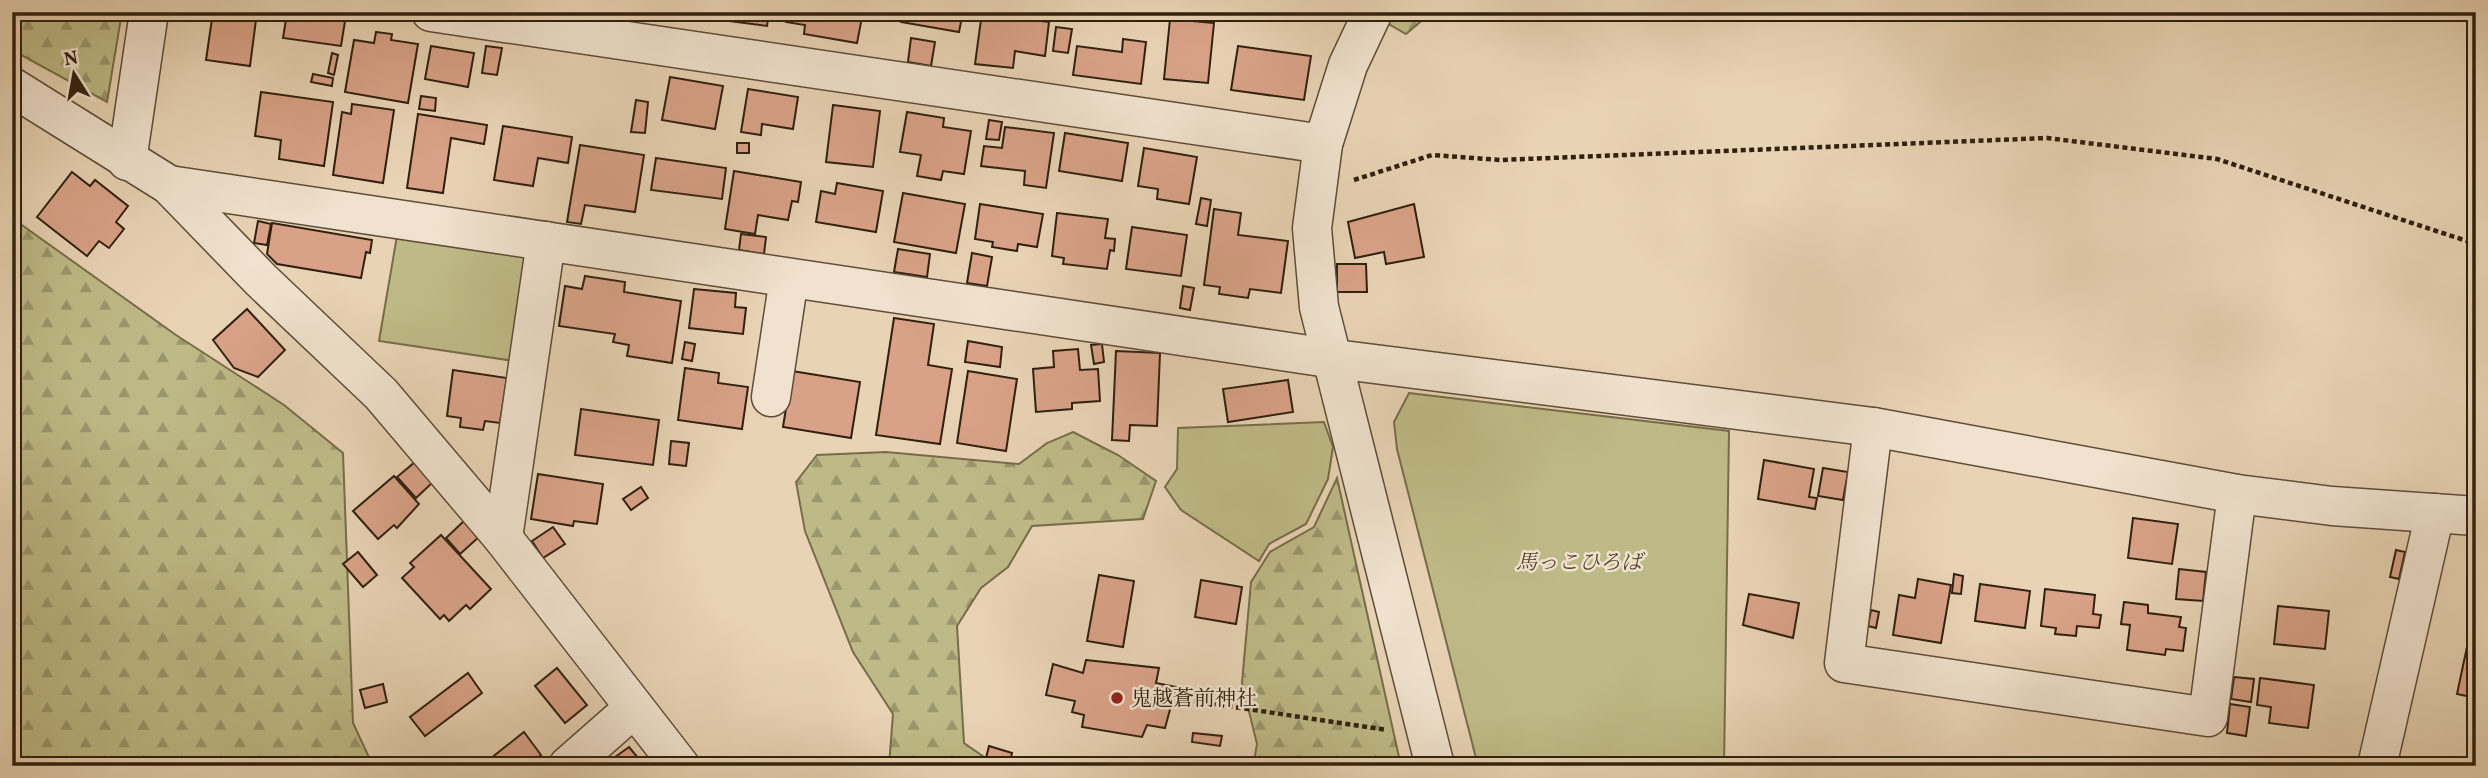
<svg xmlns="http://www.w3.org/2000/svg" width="2488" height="778" font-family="Vollkorn,'Noto Serif JP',serif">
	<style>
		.green { fill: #beba87; stroke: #776d4a; stroke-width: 2 }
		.forest { fill: url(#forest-firs); stroke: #776d4a; stroke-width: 2 }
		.building { fill: #d9a288; stroke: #30200e; stroke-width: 2 }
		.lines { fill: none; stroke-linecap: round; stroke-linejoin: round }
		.minor-casing { stroke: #5e4d38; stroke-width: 41 }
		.path { stroke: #30200e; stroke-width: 4.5; stroke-dasharray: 5 3.5; stroke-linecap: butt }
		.minor { stroke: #f0e2ce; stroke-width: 38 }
		.poi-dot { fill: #8f2418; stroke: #f0e2ce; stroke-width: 2.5 }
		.labels { text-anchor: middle; stroke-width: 5; stroke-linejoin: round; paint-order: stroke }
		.park-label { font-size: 21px; font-style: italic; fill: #54462c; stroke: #f0e2ce }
		.poi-label { font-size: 21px; fill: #30200e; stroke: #f0e2ce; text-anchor: start }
	</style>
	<defs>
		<pattern id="forest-firs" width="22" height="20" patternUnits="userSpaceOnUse" patternTransform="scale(1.75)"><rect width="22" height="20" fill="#beba87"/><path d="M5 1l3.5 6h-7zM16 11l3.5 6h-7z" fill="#9b976d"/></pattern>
	</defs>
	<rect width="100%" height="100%" fill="#e8d3b4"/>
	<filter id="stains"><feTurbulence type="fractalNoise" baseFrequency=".00286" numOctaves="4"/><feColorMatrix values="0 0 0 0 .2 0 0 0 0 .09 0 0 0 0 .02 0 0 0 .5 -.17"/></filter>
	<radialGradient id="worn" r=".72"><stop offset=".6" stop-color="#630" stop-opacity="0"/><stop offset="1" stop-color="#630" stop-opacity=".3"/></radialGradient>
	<!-- green -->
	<g class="green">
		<path d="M398,230L534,254L521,362L379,341Z"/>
		<path d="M1409,393L1729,431L1724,766H1478L1397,449L1394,422Z"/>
		<path d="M1324,422L1333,447L1328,479L1306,524L1269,544L1259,561L1181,510L1165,487L1177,469L1178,428Z"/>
	</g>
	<!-- forest -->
	<g class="forest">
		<path d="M12,12H122L107,102L12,50Z"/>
		<path d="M1382,12H1432L1406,34L1380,19Z"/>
		<path d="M12,218L176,335L284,405L343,453L353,723L373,766H12Z"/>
		<path d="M1073,432L1118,455L1156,481L1143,519L1032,526L1008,567L981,588L957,626L964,743L997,766H889L893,714L853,652L805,531L796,482L817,455L886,452L1019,464L1047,443Z"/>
		<path d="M1337,478L1401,766H1253L1257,744L1242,683L1251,582L1270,552L1314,527Z"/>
	</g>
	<!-- building -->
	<g class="building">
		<path d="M213,12H257L250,66L206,60Z"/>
		<path d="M706,12H769L767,26L705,18Z"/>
		<path d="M788,12H863L857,43L804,34L805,25L786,22Z"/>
		<path d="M903,12H963L959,32L901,22Z"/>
		<path d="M982,12H1018L1017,18L1049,22L1045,56L1015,51L1013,68L975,64Z"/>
		<path d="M287,13L345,21L341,46L283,38Z"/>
		<path d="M1170,19L1214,23L1208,83L1164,79Z"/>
		<path d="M1056,27L1072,29L1068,53L1053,51Z"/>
		<path d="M376,32L392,34L391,40L418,44L408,103L345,92L354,40L374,43Z"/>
		<path d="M911,38L935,42L931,66L908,62Z"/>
		<path d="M1123,39L1146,42L1141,84L1073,75L1077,46L1122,52Z"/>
		<path d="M431,46L474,53L468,87L425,79Z"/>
		<path d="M486,46L502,48L497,75L482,73Z"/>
		<path d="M1238,46L1311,56L1304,100L1231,90Z"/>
		<path d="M332,53L338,55L334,75L328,73Z"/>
		<path d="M313,74L333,78L332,86L311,82Z"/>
		<path d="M670,77L723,86L715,129L662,120Z"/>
		<path d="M748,89L798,97L793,129L762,124L761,135L741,132Z"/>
		<path d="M261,92L333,102L324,166L279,159L281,140L255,136Z"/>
		<path d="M421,96L436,98L435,111L419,109Z"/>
		<path d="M636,100L648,102L645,133L631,132Z"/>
		<path d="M352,104L394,110L383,183L333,175L342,112L351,114Z"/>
		<path d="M833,105L880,111L873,167L826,162Z"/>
		<path d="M907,112L944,118L943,127L971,131L964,174L943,171L941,180L917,176L921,155L900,152Z"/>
		<path d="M418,114L487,125L484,144L451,138L443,193L407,188Z"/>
		<path d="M989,120L1002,122L999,140L986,139Z"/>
		<path d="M503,126L572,137L568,163L538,158L533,186L494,180Z"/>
		<path d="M1005,127L1054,133L1046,188L1024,185L1025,171L981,166L984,146L1002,148Z"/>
		<path d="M1065,133L1128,143L1122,181L1059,171Z"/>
		<rect x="737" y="143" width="12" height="10"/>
		<path d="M580,145L644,155L635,212L585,205L581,224L567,222Z"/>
		<path d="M1144,148L1197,157L1189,204L1157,199L1158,189L1138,186Z"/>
		<path d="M656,158L726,168L722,199L651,190Z"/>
		<path d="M734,171L801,182L798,202L792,201L788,220L758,215L755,234L725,229Z"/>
		<path d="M72,172L90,186L95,180L128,206L116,222L124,229L109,248L99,241L87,256L37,217Z"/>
		<path d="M837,183L883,191L876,232L816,222L821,191L835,194Z"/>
		<path d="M903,193L965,204L956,253L894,242Z"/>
		<path d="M1201,198L1211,200L1207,226L1196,224Z"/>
		<path d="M980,204L1043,214L1037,247L1018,244L1017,251L992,247L993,242L975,239Z"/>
		<path d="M1414,204L1424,257L1386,264L1384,252L1355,258L1348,222Z"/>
		<path d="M1214,209L1241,213L1238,235L1288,241L1281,293L1250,289L1248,298L1219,294L1220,287L1204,285Z"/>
		<path d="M1057,213L1108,219L1105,238L1115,239L1114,251L1110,250L1107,269L1063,264L1064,258L1052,256Z"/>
		<path d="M258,221L271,224L267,245L254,243Z"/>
		<path d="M272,223L372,240L370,253L366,252L361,278L277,264L267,254Z"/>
		<path d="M1132,227L1187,235L1181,276L1126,269Z"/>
		<path d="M741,234L766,237L764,254L739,250Z"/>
		<path d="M898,249L930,254L927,277L894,272Z"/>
		<path d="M972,253L992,257L987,286L967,283Z"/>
		<path d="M1337,264H1366L1367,292H1337Z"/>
		<path d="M585,276L625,282L624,292L681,301L672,363L627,356L629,345L613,342L615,334L559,326L565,286L582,289Z"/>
		<path d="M1183,286L1194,288L1190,310L1180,308Z"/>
		<path d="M694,289L736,293L735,307L746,308L743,334L689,328Z"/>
		<path d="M247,309L285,350L258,377L234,368L213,340Z"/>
		<path d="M894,318L934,324L928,365L952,369L940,444L876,435Z"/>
		<path d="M968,341L1002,347L1000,367L965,362Z"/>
		<path d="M685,342L695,344L692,361L682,359Z"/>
		<path d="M1102,344L1104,362L1094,364L1091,345Z"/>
		<path d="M1078,349L1080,370L1098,369L1100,401L1072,403V409L1036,412L1033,369L1054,367L1053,351Z"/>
		<path d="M1116,351L1160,353L1157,426L1130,425L1129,441L1112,440Z"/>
		<path d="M685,368L719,373L718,383L748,387L742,429L678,420Z"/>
		<path d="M453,370L507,378L500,423L485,421L483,430L460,427L461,418L447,416Z"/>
		<path d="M792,371L860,382L851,438L783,427Z"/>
		<path d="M968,371L1017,379L1006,451L957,443Z"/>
		<path d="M1288,380L1293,412L1228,422L1223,389Z"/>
		<path d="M581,409L659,420L653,465L575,455Z"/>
		<path d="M671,441L689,443L686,466L669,464Z"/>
		<path d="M1764,460L1814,469L1809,497L1817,498L1815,509L1758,499Z"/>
		<path d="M415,462L432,483L416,498L397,477Z"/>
		<path d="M1823,468L1848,472L1843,500L1818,496Z"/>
		<path d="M538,474L603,484L597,524L574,521L573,526L531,519Z"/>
		<path d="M394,476L419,504L397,528L394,525L378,539L353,511Z"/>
		<path d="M641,487L648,498L631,510L623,499Z"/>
		<path d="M2133,518L2178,524L2172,564L2128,558Z"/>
		<path d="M465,520L480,536L460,554L446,538Z"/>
		<path d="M553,527L565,544L543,558L532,541Z"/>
		<path d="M441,535L491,589L470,609L466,605L449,621L444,615L440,619L402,578L414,567L410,563Z"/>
		<path d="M2396,550L2405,552L2399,579L2390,577Z"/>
		<path d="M358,552L377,575L363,587L343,564Z"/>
		<path d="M2179,569L2206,572L2203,601L2176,599Z"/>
		<path d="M1954,574L1963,576L1961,594L1952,593Z"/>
		<path d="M1099,575L1134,581L1123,647L1087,641Z"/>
		<path d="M1918,579L1951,585L1941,643L1893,635L1899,595L1915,598Z"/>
		<path d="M1201,580L1242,587L1236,624L1195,617Z"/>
		<path d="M1980,584L2030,591L2025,628L1975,621Z"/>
		<path d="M2045,589L2095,595L2093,614L2101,615L2099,628L2077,626L2076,636L2055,634L2056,628L2041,626Z"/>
		<path d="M1749,594L1799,603L1793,638L1743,625Z"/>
		<path d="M2124,602L2148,605V613L2181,617L2179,627L2186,628L2183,651L2166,649L2165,655L2127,650L2130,625L2121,624Z"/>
		<path d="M2278,606L2329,611L2325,649L2274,644Z"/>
		<path d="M1871,610L1879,612L1876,628L1868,626Z"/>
		<path d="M2468,642L2476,643V698L2457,694Z"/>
		<path d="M1086,660L1159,668L1156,683L1176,687L1165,728L1147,725L1142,737L1082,727L1084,715L1072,712L1075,701L1046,695L1053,664L1083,673Z"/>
		<path d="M557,668L587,705L565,723L535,686Z"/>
		<path d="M468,673L482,693L425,736L410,717Z"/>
		<path d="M2234,677L2254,679L2251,702L2231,699Z"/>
		<path d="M2260,678L2314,685L2308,728L2269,723L2271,707L2257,705Z"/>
		<path d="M383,684L387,702L365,708L360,690Z"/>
		<path d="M2230,704L2250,707L2246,736L2227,733Z"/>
		<path d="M524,732L541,755L527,766H481Z"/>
		<path d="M1193,733L1222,736L1220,746L1192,742Z"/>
		<path d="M989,746L1012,753L1009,766H984Z"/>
		<path d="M629,747L643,764L605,766L604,765Z"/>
	</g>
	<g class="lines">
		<!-- minor casing -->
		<g class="minor-casing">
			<g id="minor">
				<path d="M431,12L1323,144"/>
				<path d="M1373,12L1348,65L1323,144L1312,228L1319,307L1435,766"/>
				<path d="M12,87L169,185L261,280L381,394L503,538L680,766"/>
				<path d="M127,161L149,12"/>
				<path d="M169,185L1335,359L1873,427L2237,494L2332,506L2476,516"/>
				<path d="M771,397L789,278"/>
				<path d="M1873,427L1844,663L2208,717L2237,494"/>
				<path d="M503,538L546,241"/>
				<path d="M568,766L634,708"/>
				<path d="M2377,766L2435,513"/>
			</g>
		</g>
		<!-- path -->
		<g class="path">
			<path d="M1354,180L1432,155L1500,160L2047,138L2217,159L2476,244"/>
			<path d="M1194,701L1387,730"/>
		</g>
		<!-- minor -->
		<use href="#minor" class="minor"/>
	</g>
	<!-- markers -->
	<circle class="poi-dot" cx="1117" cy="698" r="7"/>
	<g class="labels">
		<!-- park labels -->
		<g class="park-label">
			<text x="1579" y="569">馬っこひろば</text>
		</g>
		<!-- poi labels -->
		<g class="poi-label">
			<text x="1131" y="705">鬼越蒼前神社</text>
		</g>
	</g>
	<!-- margin -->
	<rect width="2488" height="778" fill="none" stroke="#e8d3b4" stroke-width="42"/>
	<rect x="14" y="14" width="2460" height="750" fill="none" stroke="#30200e" stroke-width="3.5"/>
	<rect x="21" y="21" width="2446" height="736" fill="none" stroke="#30200e" stroke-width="2"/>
	<!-- north arrow -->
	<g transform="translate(74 74) rotate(349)" stroke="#f0e2ce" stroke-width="5" paint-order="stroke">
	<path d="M0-5L12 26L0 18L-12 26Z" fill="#30200e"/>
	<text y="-10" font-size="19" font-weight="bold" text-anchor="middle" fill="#30200e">N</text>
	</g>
	<rect width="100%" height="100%" filter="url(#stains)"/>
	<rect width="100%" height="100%" fill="url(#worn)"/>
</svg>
